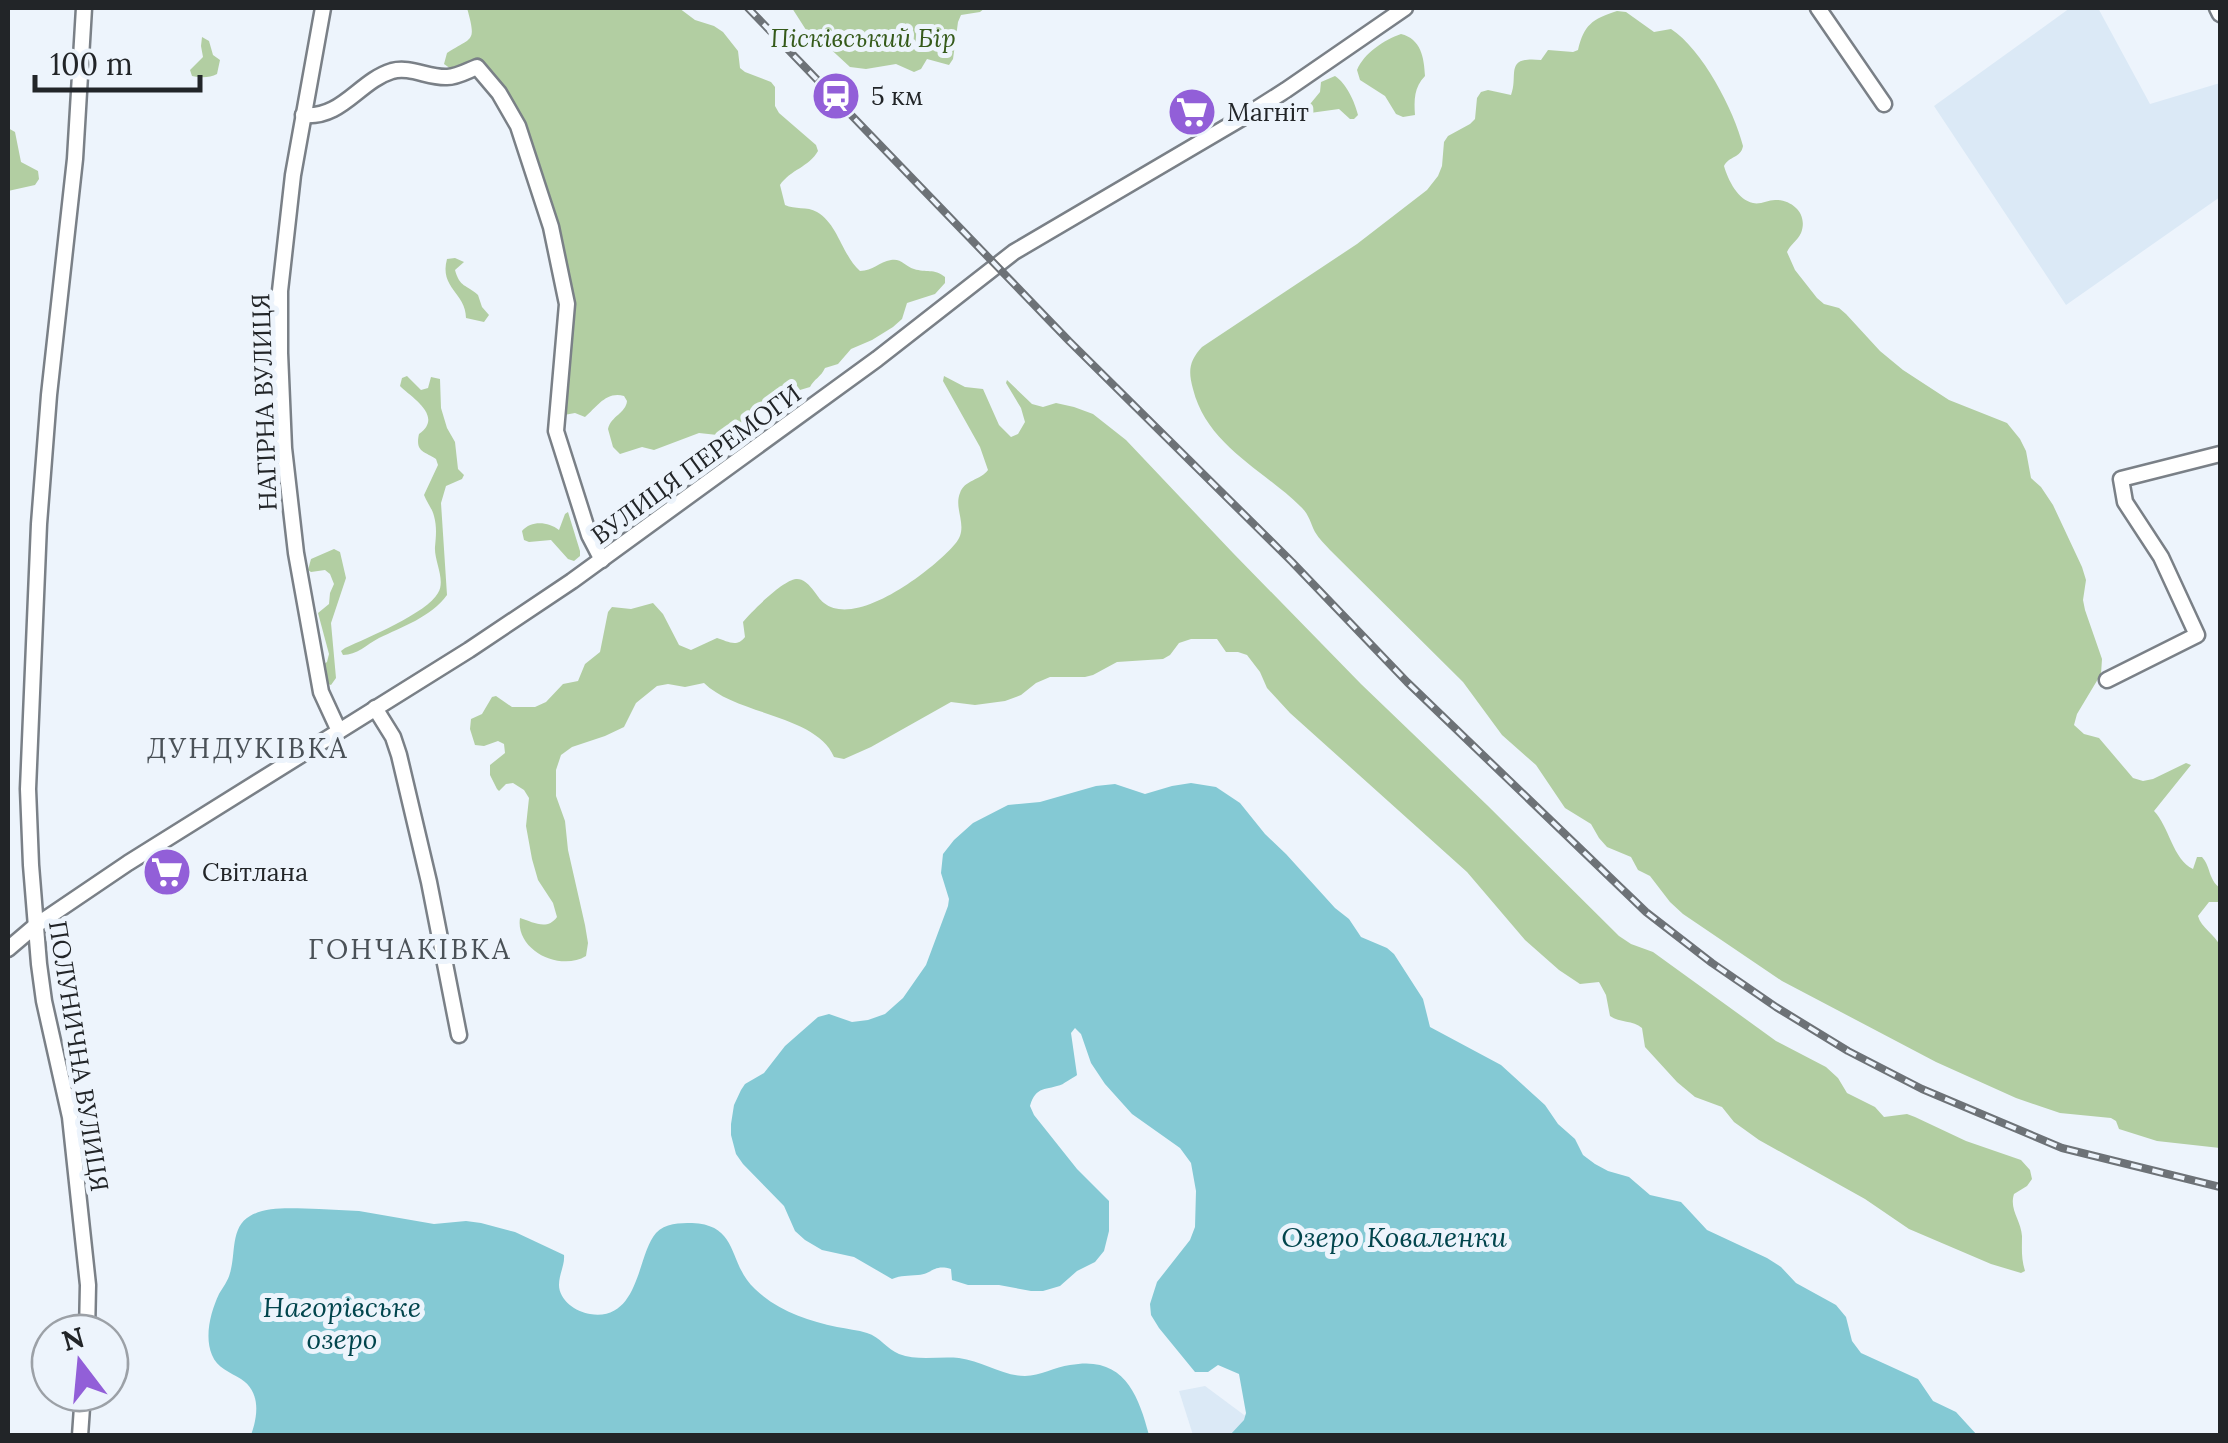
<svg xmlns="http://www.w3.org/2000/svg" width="2228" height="1443" font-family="Lora,serif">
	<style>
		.built { fill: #dbe9f6 }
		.green { fill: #b2cea2 }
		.water { fill: #84c9d4 }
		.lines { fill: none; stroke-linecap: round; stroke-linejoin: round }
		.minor-casing { stroke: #7a8087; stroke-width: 19 }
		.minor { stroke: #fff; stroke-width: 14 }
		.rail-casing { stroke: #6d7277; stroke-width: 8 }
		.rail { stroke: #edf4fc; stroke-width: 4; stroke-dasharray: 11; stroke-linecap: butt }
		.labels { text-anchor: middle; stroke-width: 10; stroke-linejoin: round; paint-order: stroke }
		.park-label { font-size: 25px; font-style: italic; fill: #355a1a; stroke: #edf4fc }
		.poi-label { font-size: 25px; fill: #222528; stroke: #edf4fc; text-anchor: start }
		.street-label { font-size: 25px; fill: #222528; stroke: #edf4fc }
		.neighbourhood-label { font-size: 28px; letter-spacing: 2.5px; fill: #4a5157; stroke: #edf4fc }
		.water-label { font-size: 28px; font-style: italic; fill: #02454d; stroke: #edf4fc }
	</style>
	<rect width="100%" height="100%" fill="#edf4fc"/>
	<!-- built -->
	<g class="built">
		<path d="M2070,8H2098L2150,104L2220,83V197L2066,305L1934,106Z"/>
		<path d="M1205,1386L1271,1435H1193L1179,1391Z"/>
	</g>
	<!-- green -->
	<g class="green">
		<path d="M467,8H679L695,20L714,26L723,32L738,51L740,68L745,72L771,82L775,87V106L779,113L816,145L818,151C809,167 790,170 780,185L785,205C795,210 807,206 817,212C838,224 842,255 860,271C873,271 879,262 891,260C901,258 905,266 914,269C926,273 934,268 945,277V283L935,294L907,303L902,319L893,327L872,340L851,349L838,364L825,368C821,377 814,379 810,387L790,393L774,409L759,411L736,437L699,433L654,450L642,447L620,454L613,447L608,429C611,416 626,413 627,401L624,396C606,391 597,407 585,417L575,413L564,415C564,392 571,370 571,347L540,205L495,81L451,69L444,64L447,53C472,36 477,44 467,8Z"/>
		<path d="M792,8H985L980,12L961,15L958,22L953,59L949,65L927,59L921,69L914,72L896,64L866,69L850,67L824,43L808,33Z"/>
		<path d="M1617,11L1626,12L1654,32L1671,29C1702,49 1734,110 1743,146C1741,158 1729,156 1724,166C1728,180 1738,200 1753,203C1761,205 1769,199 1777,200C1794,201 1808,215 1801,233C1798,240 1790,245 1787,252L1795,270L1817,298L1824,304L1839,308L1846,314L1880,351L1903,370L1949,400L2007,423L2020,439L2026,451L2031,478L2041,487L2053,505L2082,567L2086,580L2083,600L2085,610L2102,659L2101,674L2077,714L2074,725L2084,734L2099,738L2133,778L2143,781L2153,779L2186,763L2191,765L2154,811C2169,826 2173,860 2193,869L2197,857H2202C2211,867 2208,879 2220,888V902H2209L2198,916C2201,928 2215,934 2220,946V1148L2157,1141L2119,1129L2116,1121L2111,1118L2060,1113L2016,1098L1936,1062L1782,981L1683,914L1670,902L1650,876L1638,870L1631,857L1607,847L1599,838L1591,824L1565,808L1536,765L1502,735L1463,682L1330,550C1325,544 1319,539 1315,532C1310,522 1309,514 1300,506C1262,469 1207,445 1193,389C1188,371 1189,361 1202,347L1357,244L1427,190L1438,176L1442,166L1444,142L1448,136L1470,124L1475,119L1477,98L1481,92L1488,90L1511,95C1519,75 1503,56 1541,60L1548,50L1573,52L1578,50C1584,25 1592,19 1617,11Z"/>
		<path d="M1401,34C1421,39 1424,57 1425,76C1414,87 1414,100 1415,115L1403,117L1396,114L1385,96L1360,80L1357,70C1364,53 1384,40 1401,34Z"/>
		<path d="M202,37L209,41L213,55L220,60L217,74C210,78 200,78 192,76L190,70L203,57L201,46Z"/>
		<path d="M1335,76C1346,83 1355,102 1358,115L1354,119H1350L1339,109L1310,113L1306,109L1320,92L1321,82Z"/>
		<path d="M8,128L15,132L21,162L38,171L39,179L35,185L8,191Z"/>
		<path d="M455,258L464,262L455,270C460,288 466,284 478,295L482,307L489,315L484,322L466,318C466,293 439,288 447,259Z"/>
		<path d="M407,376L421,390L428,388L431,377L440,379L441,408L447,428L455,442L458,469L464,475L462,479L446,486L441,503L447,595C431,617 402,627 379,638C366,645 357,655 343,655L341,651L345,648C367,638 427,613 438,593C446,580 434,561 435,547C436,536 437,527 434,516C432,508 427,503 424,495L438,465L436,459C424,451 415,452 419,434C444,416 412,398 400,386L402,378Z"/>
		<path d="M944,376L965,387L983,389L999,425L1011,437L1018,434L1025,422L1021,408L1006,383L1007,380L1032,404L1043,407L1056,403L1074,407L1093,414L1126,440L1233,553L1361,684L1487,805L1619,936L1631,944L1653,952L1776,1041L1826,1067L1838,1078L1847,1093L1875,1107L1884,1117L1907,1114L1915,1117L1966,1141L2021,1160L2030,1170L2032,1179L2027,1186L2014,1194C2009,1210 2021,1220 2022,1236C2022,1249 2021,1258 2025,1271L2021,1273L1991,1264L1909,1229L1865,1199L1759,1140L1734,1122L1722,1107L1695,1097L1677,1082L1645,1047L1642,1028C1633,1020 1620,1023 1610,1016L1606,995L1599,982L1580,984L1559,970L1525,940L1467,872L1290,713L1267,688L1260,672L1247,655L1238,652H1226L1217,639H1191L1179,643L1170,655L1163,659L1117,662L1093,675L1085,677H1050L1036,683L1021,695L1005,701L975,705L951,702L871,747L844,759L834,757C817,715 736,715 704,683L685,687L668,684L657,686L636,703L624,727L605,736L572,747L561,755L556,770V796L565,821L568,850L585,925L588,943L586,956C560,972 515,950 520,918C533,922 547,931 557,917L553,903L538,880L532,859L526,826L529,798L524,790L513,783L506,784L499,791L497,789L490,775V765L505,753L504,744L498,741L484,746L475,745L470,729L471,719L482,714L492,697L496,696L512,707H535L546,702L563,684L578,681L585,664L600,652L608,612L612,607L631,609L653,603L663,614L679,645L691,650L717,638C727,641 737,648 745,637L743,622C751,612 783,580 796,579C809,578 816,597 824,603C857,629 934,569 955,544C970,527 953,510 960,493C964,480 981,480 988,470L980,447L943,381Z"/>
		<path d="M568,512L580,551V556L574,561L568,559L551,540L529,542L524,540L522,531C532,520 548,522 559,530L565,514Z"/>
		<path d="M334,549L340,552L346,578L331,623L336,678L331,685L325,683L321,666L327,662L329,654L318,613L329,604L330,593L334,584L330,574L325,570L311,572L308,570L311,559Z"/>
	</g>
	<!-- water -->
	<g class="water">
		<path d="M1191,783L1216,787L1240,803L1265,834L1286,854L1335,908L1349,919L1361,937L1387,948L1394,954L1423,999L1430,1027L1501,1065L1545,1105L1558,1124L1575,1139L1583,1155L1595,1164L1608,1171L1629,1177L1650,1195L1681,1202L1707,1230L1767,1258L1781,1267L1796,1283L1836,1305L1846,1317L1852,1341L1861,1353L1918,1379L1933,1401L1956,1412L1977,1435H1230L1244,1420L1246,1413L1239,1374L1218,1365L1208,1372H1195L1159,1328L1151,1315L1150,1304L1157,1282L1190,1240L1195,1227L1196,1191L1191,1163L1180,1148L1132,1114L1105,1084L1091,1063L1081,1034L1075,1028L1071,1033L1077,1075C1076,1076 1064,1083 1063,1084C1046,1091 1036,1085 1030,1106L1034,1115L1077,1169L1109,1201V1231L1104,1251L1095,1262L1077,1271L1060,1286L1043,1291H1031L999,1285H968L952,1280L951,1269C933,1264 933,1274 918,1275C907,1276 902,1275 892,1279L854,1257L822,1250L805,1240L795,1231L784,1206L743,1164L736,1154L731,1135V1124L734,1105L741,1090L745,1084L764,1073L785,1046L818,1017L829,1014L852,1022L868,1020L885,1014L903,998L926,965L948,906L949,899L941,873L943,854L954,840L973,823L1008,805L1040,802L1096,786L1115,784L1145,794L1172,786Z"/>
		<path d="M319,1209L359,1211L434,1224L466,1221L481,1223L515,1232L564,1255C565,1265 559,1274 559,1285C559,1300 576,1312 590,1314C640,1322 637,1254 656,1233C665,1223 680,1223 692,1223C740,1225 727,1263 755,1289C778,1311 807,1320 837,1327C847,1329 858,1330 867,1333C880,1337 887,1349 899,1354C917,1361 940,1356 959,1358C982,1361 1003,1376 1025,1376C1040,1376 1055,1367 1070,1365C1123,1355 1138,1393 1149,1435H251C258,1416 261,1392 241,1379C230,1372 217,1368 212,1355C204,1336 211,1311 219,1294C223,1287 228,1281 230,1273C236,1255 230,1227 250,1216C269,1205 298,1209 319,1209Z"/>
	</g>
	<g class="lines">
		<!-- minor casing -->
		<g class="minor-casing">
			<g id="minor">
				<path d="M84,8L75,159L49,395L39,524L28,789L31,865L39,964L44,1001L70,1117L88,1285L87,1333"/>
				<path d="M323,8L293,175L280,291V353L284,448L296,553L321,692L339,731"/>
				<path d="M1818,8L1884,104"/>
				<path d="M2217,8L2220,14"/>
				<path d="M303,115C342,119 359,81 392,71C410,66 429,78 447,77C457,77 467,71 477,67L499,93L518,126L551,227L567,304L556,431L589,535L602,560"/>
				<path d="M2107,680L2197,635L2161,557L2125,502L2121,479L2220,454"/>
				<path d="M375,708L393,737L399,755L429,882L459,1035"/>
				<path d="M8,949L35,926L128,863L469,650L572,581L877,359L1014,252L1242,118L1286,90L1405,8"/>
				<path d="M80,1436L83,1393"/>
			</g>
		</g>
		<!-- minor -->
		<use href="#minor" class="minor"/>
		<!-- rail casing -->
		<g class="rail-casing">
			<path id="rail" d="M748,8L1069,341L1292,562L1407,682L1646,912L1712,963L1776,1007L1848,1051L1922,1089L2062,1148L2220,1187"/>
		</g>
		<!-- rail -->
		<use href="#rail" class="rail"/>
	</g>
	<!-- icons -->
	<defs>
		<g id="station-disc" transform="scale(2.5)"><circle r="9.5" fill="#925fd8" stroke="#edf4fc"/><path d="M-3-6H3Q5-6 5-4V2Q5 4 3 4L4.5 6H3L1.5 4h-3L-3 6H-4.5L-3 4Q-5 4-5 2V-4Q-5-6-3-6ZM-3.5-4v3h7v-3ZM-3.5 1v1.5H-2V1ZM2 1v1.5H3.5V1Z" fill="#fff"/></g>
		<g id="supermarket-disc" transform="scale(2.5)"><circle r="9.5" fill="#925fd8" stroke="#edf4fc"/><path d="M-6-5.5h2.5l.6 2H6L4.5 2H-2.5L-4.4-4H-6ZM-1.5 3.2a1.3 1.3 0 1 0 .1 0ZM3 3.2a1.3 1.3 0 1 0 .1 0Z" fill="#fff"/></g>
	</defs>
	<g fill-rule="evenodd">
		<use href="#station-disc" x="836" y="96"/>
		<use href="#supermarket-disc" x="1192" y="112"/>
		<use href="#supermarket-disc" x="167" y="872"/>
	</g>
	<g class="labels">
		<!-- park labels -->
		<g class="park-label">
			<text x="863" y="47">Пісківський Бір</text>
		</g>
		<!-- poi labels -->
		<g class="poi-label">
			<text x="871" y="105">5 км</text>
			<text x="1227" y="121">Магніт</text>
			<text x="202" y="881">Світлана</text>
		</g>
		<!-- street labels -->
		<g class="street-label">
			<text transform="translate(264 402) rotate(-92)" y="9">НАГІРНА ВУЛИЦЯ</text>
			<text transform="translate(696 464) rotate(-36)" y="9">ВУЛИЦЯ ПЕРЕМОГИ</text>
			<text transform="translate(79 1056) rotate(81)" y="9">ПОЛУНИЧНА ВУЛИЦЯ</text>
		</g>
		<!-- neighbourhood labels -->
		<g class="neighbourhood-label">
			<text x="248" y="758">ДУНДУКІВКА</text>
			<text x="410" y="959">ГОНЧАКІВКА</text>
		</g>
		<!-- water labels -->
		<g class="water-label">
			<text x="1394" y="1247">Озеро Коваленки</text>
			<text x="342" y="1317">Нагорівське<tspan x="342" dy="32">озеро</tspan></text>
		</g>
	</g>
	<!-- border -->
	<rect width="2228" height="1443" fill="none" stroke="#222528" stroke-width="20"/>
	<!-- north arrow -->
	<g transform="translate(80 1363) rotate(344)"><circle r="48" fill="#edf4fc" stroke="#9ca1a7" stroke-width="2.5"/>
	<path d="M0-8L18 38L0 25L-18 38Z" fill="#925fd8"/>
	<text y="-15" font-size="28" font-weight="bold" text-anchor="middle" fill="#222528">N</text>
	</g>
	<!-- scale -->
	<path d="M35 75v15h165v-15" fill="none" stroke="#222528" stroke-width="5"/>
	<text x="50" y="75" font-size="30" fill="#222528" stroke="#edf4fc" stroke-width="8" paint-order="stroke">100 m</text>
</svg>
